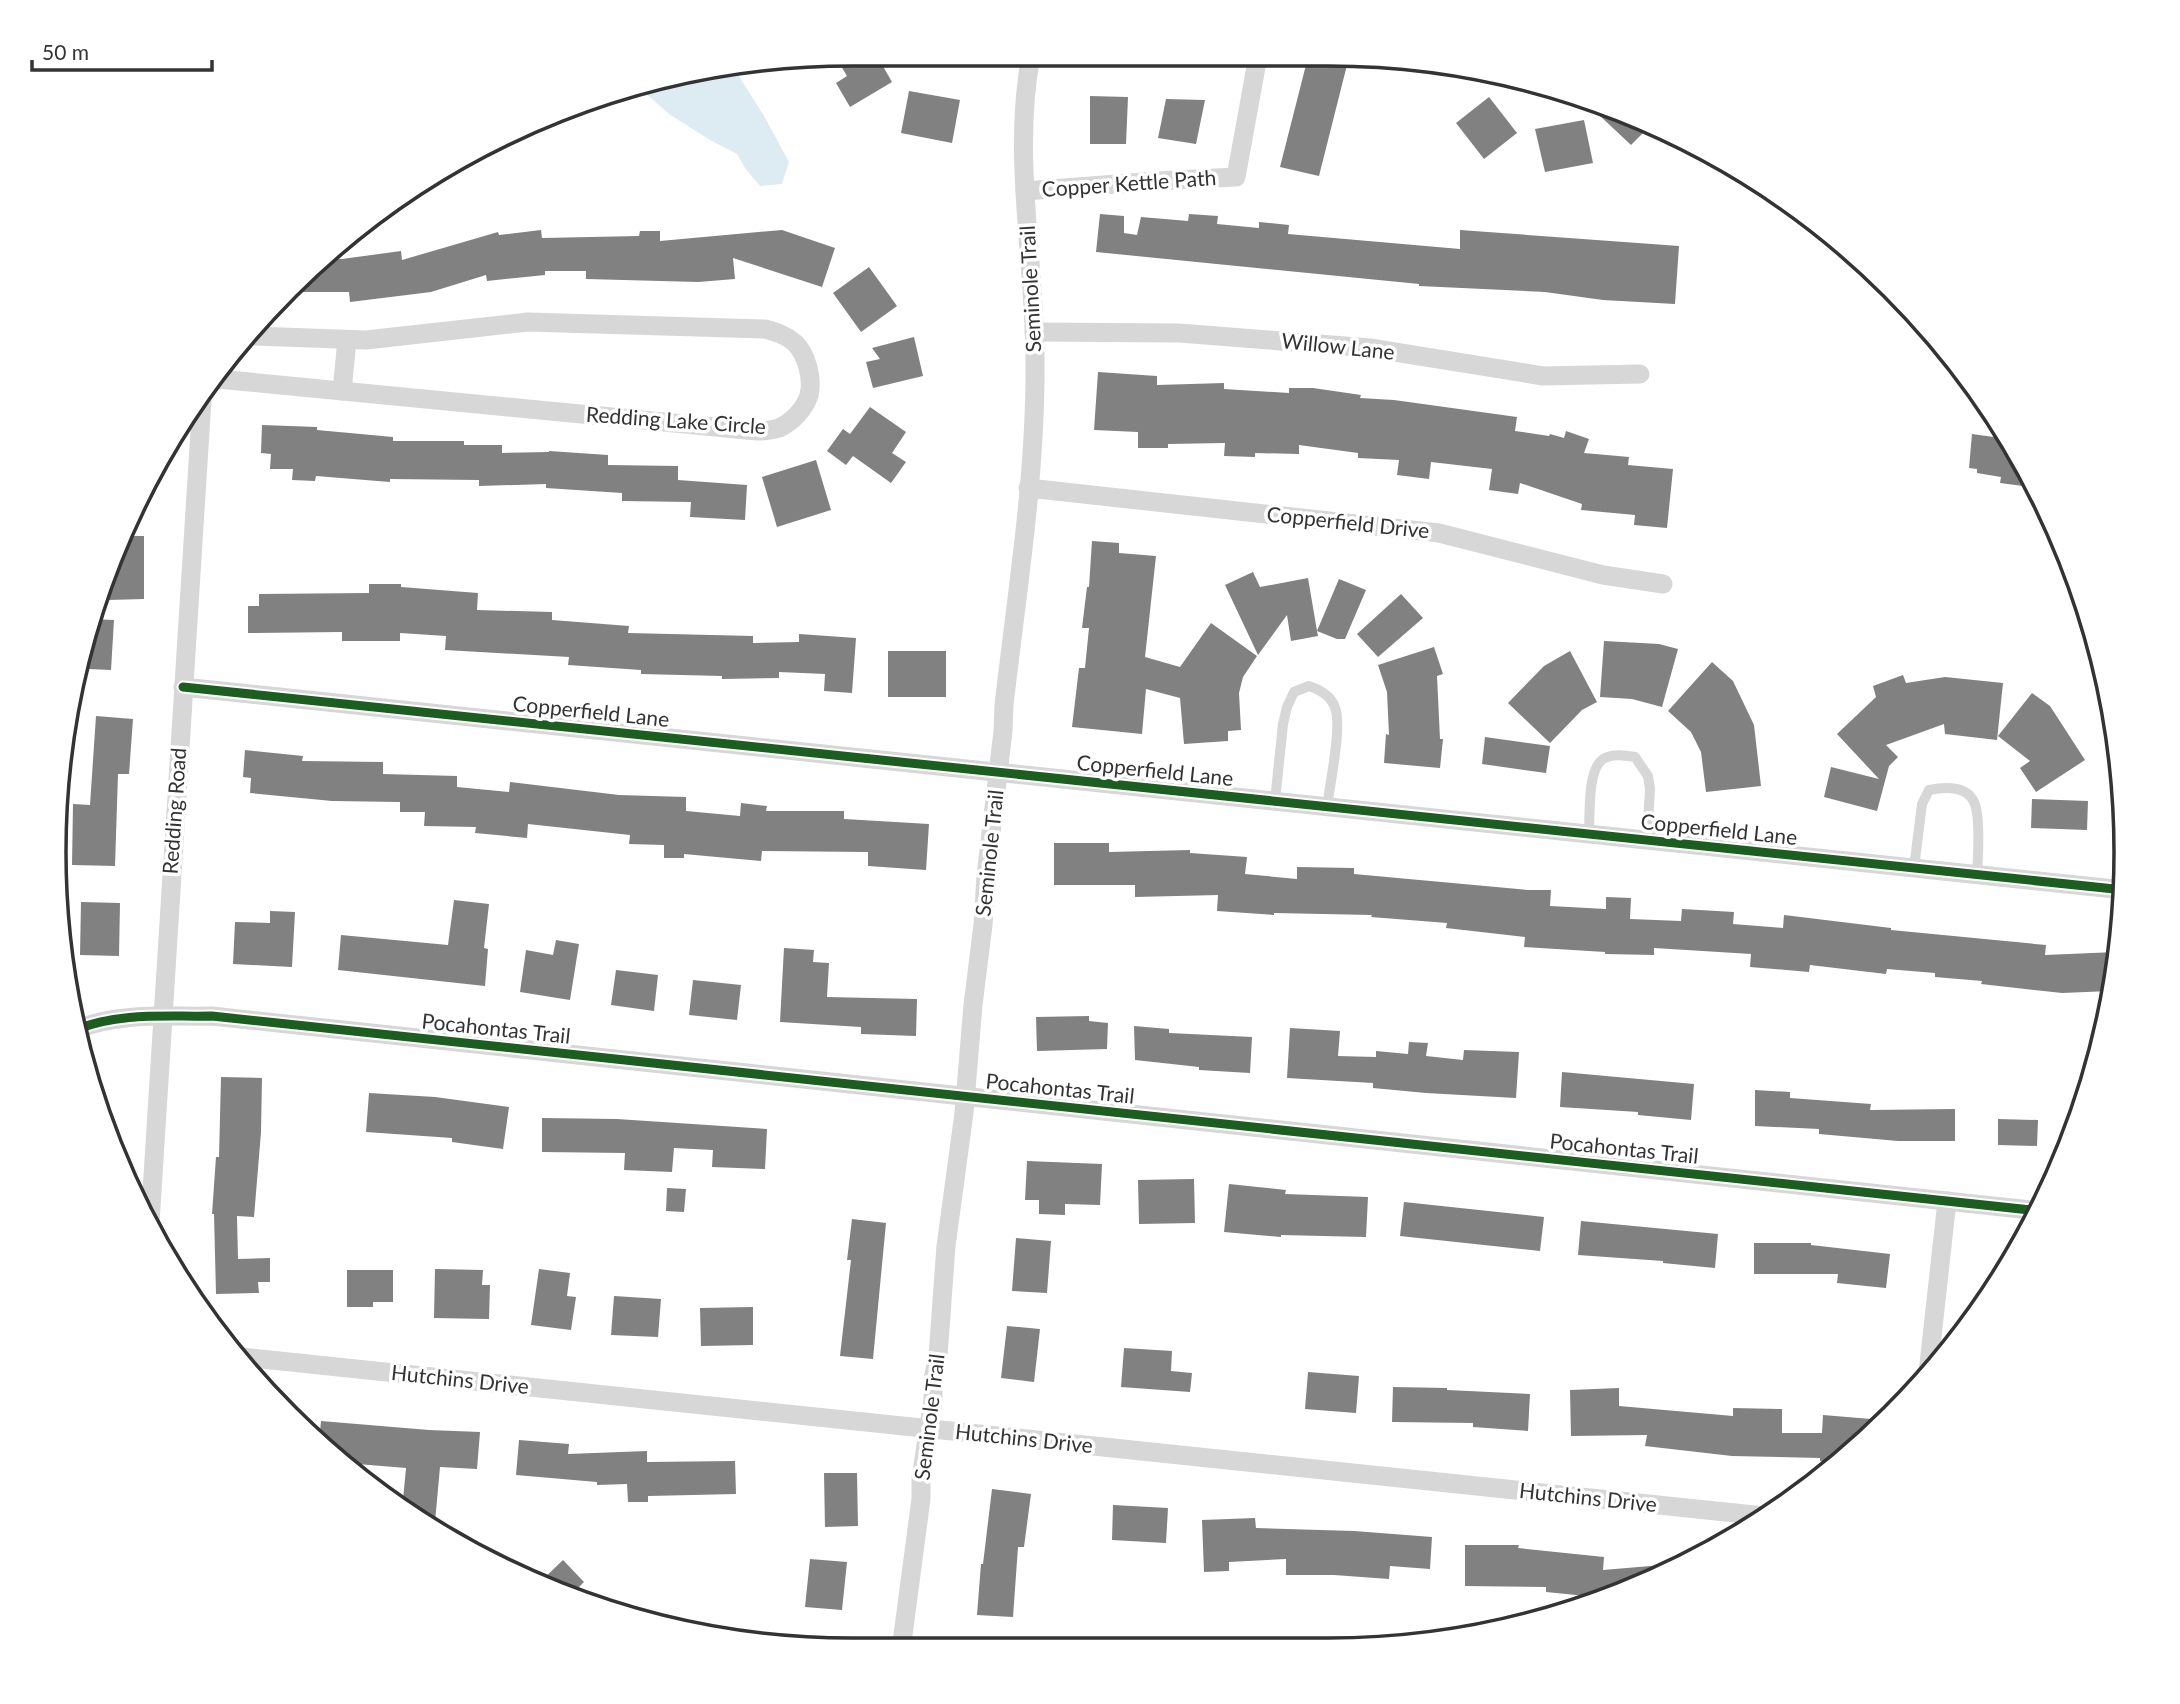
<svg xmlns="http://www.w3.org/2000/svg" width="2180" height="1704" font-family="Lato,sans-serif">
	<style>
		.water { fill: #ddebf3 }
		.building { fill: #818181 }
		.lines { fill: none; stroke-linecap: round; stroke-linejoin: round }
		.service { stroke: #d7d7d7; stroke-width: 10 }
		.minor { stroke: #d7d7d7; stroke-width: 19 }
		.cycleway-casing { stroke: #fff; stroke-width: 13 }
		.cycleway { stroke: #1b5e20; stroke-width: 9 }
		.labels { text-anchor: middle; stroke-width: 7; stroke-linejoin: round; paint-order: stroke }
		.street-label { font-size: 21px; fill: #333; stroke: #fff }
		.rim { fill: none; stroke: #333; stroke-width: 3.5 }
	</style>
	<rect width="100%" height="100%" fill="#fff"/>
	<!-- water -->
	<path class="water" d="M735,70L764,116L789,162L782,184L760,186L745,168L737,154L710,140L669,114L636,85L645,82Z"/>
	<!-- building -->
	<g class="building">
		<path d="M852,54H876L892,82L850,107L836,83L847,76L835,56Z"/>
		<path d="M1308,57L1347,65L1319,176L1280,167Z"/>
		<path d="M909,91L960,100L952,143L901,133Z"/>
		<path d="M1090,96L1128,97L1126,144H1090Z"/>
		<path d="M1583,96L1585,97L1650,126L1631,145L1581,98Z"/>
		<path d="M1489,97L1517,133L1484,159L1456,123Z"/>
		<path d="M1166,99L1205,100L1196,144L1158,138Z"/>
		<path d="M1584,120L1593,163L1545,172L1535,129Z"/>
		<path d="M1100,214L1124,216V233L1137,235L1141,217L1188,221L1189,214L1218,216L1217,224L1259,228V222L1289,225L1288,234L1460,249V230L1679,246L1675,304L1603,300L1545,292L1419,286V284L1096,252Z"/>
		<path d="M541,230L542,238L639,236L640,231H660V241L782,230L835,248L822,287L733,258L735,279L698,282L586,279V271H545V275L487,281L486,275L431,292L350,302L349,292H285L326,258L342,259L401,251L402,260L498,232L499,235Z"/>
		<path d="M869,267L897,306L861,332L833,293Z"/>
		<path d="M914,337L923,376L873,388L866,362L880,359L872,348Z"/>
		<path d="M1098,372L1157,376V385L1224,383V389L1289,393V388H1313L1361,395L1360,398L1394,400L1517,417L1515,431L1549,436L1550,434L1564,438L1566,431L1589,439L1584,453L1629,457L1628,465L1673,469L1667,528L1634,525L1635,515L1581,510L1582,504L1520,483L1518,494L1489,490L1492,469L1431,462L1429,479L1397,475L1399,460L1358,458V453L1299,445V454L1255,453V457L1224,456L1225,443L1168,444V448H1138V432L1094,430Z"/>
		<path d="M870,407L906,432L892,453L906,462L891,483L853,456L846,465L827,451L843,429L850,434Z"/>
		<path d="M262,425L317,427V430L393,437V441H464V445H502V453L549,452V451L608,455V465L678,466V480L747,485L745,520L690,517L691,502L622,501V493L546,488V484L479,486V480L390,479V482L316,476L315,481L292,480L293,469H270L271,454L261,453Z"/>
		<path d="M1972,434L2008,439L2019,453L2033,485L2024,483L2023,486L2000,483L2001,477L1977,473V469L1969,468Z"/>
		<path d="M816,460L831,510L777,527L762,477Z"/>
		<path d="M127,536H144V599L108,600L107,583Z"/>
		<path d="M1092,541L1119,543V553L1156,556L1145,657L1180,667L1211,623L1257,656L1243,677L1239,693L1241,730L1228,731V741L1184,744L1180,698L1146,689L1142,734L1072,727L1079,668H1085L1089,628H1082L1087,587H1089Z"/>
		<path d="M1253,572L1260,587L1308,578L1317,631L1339,579L1366,590L1345,639H1337L1317,631L1318,636L1291,641L1287,615L1258,655L1225,585Z"/>
		<path d="M369,584H401V587L478,593L477,610L552,612V620L629,626L628,633L753,636V643L799,642V634L856,638L852,693L824,691L825,674L779,672V678L722,679V676L641,674V670L568,665L569,657L445,650L446,636L400,633V641H342V632L248,633V606H259V594L369,593Z"/>
		<path d="M1401,594L1423,618L1378,657L1357,634Z"/>
		<path d="M92,619L114,620L111,670L88,669Z"/>
		<path d="M1604,641L1659,644L1678,649L1662,707L1632,699L1600,697Z"/>
		<path d="M1434,647L1443,674L1437,676L1440,739H1443L1440,768L1384,763L1386,734L1389,735L1387,692L1378,665Z"/>
		<rect x="888" y="651" width="58" height="46"/>
		<path d="M1570,651L1597,702L1582,710L1550,743L1508,703L1544,666Z"/>
		<path d="M1712,662L1733,681L1754,725L1761,786L1706,792L1701,752L1691,732L1668,711Z"/>
		<path d="M1903,675L1906,683L1945,677L2003,683L1997,740L1945,734L1944,724L1886,745L1898,757L1889,766L1877,811L1824,797L1831,767L1879,779L1837,734L1876,697L1873,686Z"/>
		<path d="M2032,693L2050,706L2085,760L2036,792L2020,768L2030,761L1998,736Z"/>
		<path d="M96,716L133,719L129,774H118L115,866L72,865L73,804L90,805Z"/>
		<path d="M1485,737L1550,746L1546,773L1482,764Z"/>
		<path d="M245,750L303,756L302,761L383,762V774L457,776V787L509,792L510,782L619,795L686,797V811L740,816L741,803L767,806L766,811H844V819L929,824L926,870L868,866V852L762,851L761,861L684,854V858H664V845L629,844L630,835L528,824L527,838L475,833L476,827L424,826L425,812H400V802L332,801L250,793L251,778L243,777Z"/>
		<path d="M2032,799L2088,801L2087,830L2031,828Z"/>
		<path d="M1054,843H1109V852L1190,850V853L1247,857L1245,874L1297,879V867L1354,868V874L1528,890H1551L1550,906L1606,909V897L1631,898L1630,919L1681,921L1682,909L1734,912L1733,924L1783,928L1784,915L1891,928V930L2046,945L2045,955L2116,952L2110,991L2062,993L1981,984L1982,981L1935,977V973L1887,969L1886,974L1810,965L1809,972L1750,967L1751,954L1654,948V955L1605,954V952L1524,947L1525,937L1446,928L1447,923L1371,917L1372,915L1274,913V915L1217,911L1218,895L1135,897V885H1054Z"/>
		<path d="M454,900L489,904L484,948L488,949L485,986L338,970L341,935L448,945Z"/>
		<path d="M81,902L120,903L119,956L80,955Z"/>
		<path d="M270,911L295,912L292,967L233,964L235,922L270,923Z"/>
		<path d="M556,940L579,944L570,1000L520,992L526,950L553,955Z"/>
		<path d="M784,948L814,950L813,962L829,963L827,997L917,999L916,1036L861,1034V1027L780,1022Z"/>
		<path d="M616,970L658,975L654,1011L611,1005Z"/>
		<path d="M693,980L741,985L737,1020L689,1015Z"/>
		<path d="M1089,1016V1021L1108,1023L1107,1049L1037,1051L1036,1017Z"/>
		<path d="M1134,1026L1169,1029V1033L1252,1037L1250,1073L1199,1070V1067L1135,1060Z"/>
		<path d="M1290,1028L1340,1031L1338,1056L1376,1057V1051L1408,1054L1409,1042L1428,1043L1426,1056L1463,1060L1464,1050L1519,1052L1516,1098L1426,1093L1373,1088V1083L1287,1078Z"/>
		<path d="M1562,1072L1694,1084L1691,1120L1638,1115V1112L1560,1107Z"/>
		<path d="M221,1077L262,1078L261,1132L254,1217L237,1216L238,1259L270,1258V1282H258L259,1293L216,1294L214,1214H212L216,1157H219Z"/>
		<path d="M1755,1090L1790,1092V1098L1871,1104L1870,1110L1955,1109V1141H1898L1819,1134V1129L1755,1126Z"/>
		<path d="M369,1093L435,1097L509,1107L503,1149L452,1142V1138L366,1132Z"/>
		<path d="M542,1118L617,1119L767,1129L765,1169L712,1167L713,1150L674,1148L672,1172L624,1170L625,1153L542,1152Z"/>
		<path d="M1998,1119L2038,1120L2037,1146L1998,1145Z"/>
		<path d="M1027,1161L1102,1164L1100,1205L1065,1204V1215L1039,1214V1200H1025Z"/>
		<path d="M1194,1179L1195,1223L1139,1224L1138,1180Z"/>
		<path d="M1229,1184L1286,1190L1285,1194L1368,1197L1366,1237L1281,1235V1237L1224,1232Z"/>
		<path d="M667,1188L686,1189L684,1212L666,1211Z"/>
		<path d="M1404,1202L1544,1217L1540,1251L1400,1236Z"/>
		<path d="M852,1219L886,1223L873,1359L840,1356L851,1260H847Z"/>
		<path d="M1581,1221L1718,1234L1715,1268L1663,1263V1261L1578,1255Z"/>
		<path d="M1016,1238L1051,1241L1047,1293L1012,1291Z"/>
		<path d="M1754,1243H1811V1245L1890,1254L1886,1288L1837,1283L1838,1274H1754Z"/>
		<path d="M435,1269L483,1270L482,1285H490L489,1319L434,1318Z"/>
		<path d="M539,1269L570,1273L567,1296L576,1297L571,1330L531,1325Z"/>
		<path d="M347,1270H393V1302H373V1307H347Z"/>
		<path d="M614,1296L661,1299L658,1337L611,1335Z"/>
		<path d="M753,1307V1345L701,1346L700,1308Z"/>
		<path d="M1007,1326L1040,1329L1034,1382L1001,1378Z"/>
		<path d="M1124,1348L1172,1351L1171,1371L1192,1373L1190,1392L1121,1387Z"/>
		<path d="M1308,1372L1359,1376L1356,1413L1305,1409Z"/>
		<path d="M1393,1387L1447,1388V1390L1530,1394L1528,1431L1473,1427V1423L1392,1422Z"/>
		<path d="M1619,1388V1406L1733,1416V1408L1782,1409V1433H1822L1823,1415L1871,1419L1870,1434L1854,1452L1839,1463L1820,1461V1458L1732,1456L1645,1446L1647,1435L1571,1436L1570,1390Z"/>
		<path d="M321,1421L429,1430L480,1432L477,1469L440,1467L435,1522L419,1521L402,1510L406,1468L345,1463L319,1442Z"/>
		<path d="M519,1440L569,1444L568,1454L647,1451V1462L735,1461L736,1494L648,1496V1502H628L627,1484L597,1485V1482L516,1475Z"/>
		<path d="M824,1473H857L858,1526L825,1527Z"/>
		<path d="M992,1489L1031,1494L1024,1547H1018L1013,1617L977,1615L981,1564H983Z"/>
		<path d="M1113,1505L1168,1508L1166,1543L1112,1540Z"/>
		<path d="M1255,1518L1256,1528L1354,1531L1432,1537L1430,1569L1390,1566L1389,1579L1334,1575H1286V1559L1229,1562V1571L1204,1572L1202,1520Z"/>
		<path d="M1465,1545H1519L1518,1548L1604,1557L1603,1570L1674,1564V1567L1606,1598L1546,1592V1587L1465,1586Z"/>
		<path d="M810,1559L847,1562L842,1610L805,1607Z"/>
		<path d="M563,1560L584,1582L570,1596L538,1584Z"/>
	</g>
	<g class="lines">
		<!-- service -->
		<g class="service">
			<path d="M1275,801L1283,724L1287,707L1294,692L1309,686C1321,690 1333,697 1336,711C1341,731 1330,784 1327,807"/>
			<path d="M1589,834C1590,817 1587,770 1603,759C1612,753 1625,755 1635,757L1648,776L1650,789L1647,840"/>
			<path d="M1914,868L1922,804L1929,790C1944,787 1966,785 1974,802C1981,816 1978,858 1977,874"/>
		</g>
		<!-- minor -->
		<g class="minor">
			<path d="M1025,191L1156,181L1236,177L1258,56"/>
			<path d="M1034,332L1179,333L1370,348L1543,376L1640,374"/>
			<path d="M218,379L757,431C764,431 773,430 779,428C792,422 805,409 809,395C813,379 807,355 795,343C786,335 776,332 765,329L528,322L366,340L251,336"/>
			<path d="M342,391L347,340"/>
			<path d="M1028,488L1439,533L1603,575L1663,584"/>
			<path d="M183,687L2124,890"/>
			<path d="M78,1029C120,1012 167,1017 212,1016L2040,1211"/>
			<path d="M150,1223L202,400"/>
			<path d="M242,1357L1764,1516"/>
			<path d="M1928,1373L1947,1201"/>
			<path d="M901,1650L921,1499V1478L933,1400V1379L938,1356L946,1246L964,1113L973,1005L983,925L986,876L1003,731L1004,705C1017,591 1036,476 1035,362C1035,259 1012,157 1031,55"/>
		</g>
		<!-- cycleway casing -->
		<g class="cycleway-casing">
			<g id="cycleway">
				<path d="M183,687L2124,890"/>
				<path d="M78,1029C120,1012 167,1017 212,1016L2040,1211"/>
			</g>
		</g>
		<!-- cycleway -->
		<use href="#cycleway" class="cycleway"/>
	</g>
	<g class="labels">
		<!-- street labels -->
		<g class="street-label">
			<text transform="translate(1129 184) rotate(-4)" y="7">Copper Kettle Path</text>
			<text transform="translate(1031 289) rotate(-93)" y="7">Seminole Trail</text>
			<text transform="translate(1338 347) rotate(6)" y="7">Willow Lane</text>
			<text transform="translate(676 421) rotate(4)" y="7">Redding Lake Circle</text>
			<text transform="translate(1348 523) rotate(6)" y="7">Copperfield Drive</text>
			<text transform="translate(591 712) rotate(6)" y="7">Copperfield Lane</text>
			<text transform="translate(1155 771) rotate(6)" y="7">Copperfield Lane</text>
			<text transform="translate(175 811) rotate(-86)" y="7">Redding Road</text>
			<text transform="translate(1719 830) rotate(6)" y="7">Copperfield Lane</text>
			<text transform="translate(990 853) rotate(-84)" y="7">Seminole Trail</text>
			<text transform="translate(496 1029) rotate(6)" y="7">Pocahontas Trail</text>
			<text transform="translate(1060 1089) rotate(6)" y="7">Pocahontas Trail</text>
			<text transform="translate(1624 1149) rotate(6)" y="7">Pocahontas Trail</text>
			<text transform="translate(460 1380) rotate(6)" y="7">Hutchins Drive</text>
			<text transform="translate(930 1417) rotate(-83)" y="7">Seminole Trail</text>
			<text transform="translate(1024 1439) rotate(6)" y="7">Hutchins Drive</text>
			<text transform="translate(1588 1498) rotate(6)" y="7">Hutchins Drive</text>
		</g>
	</g>
	<!-- crop -->
	<path d="M0 0H2180V1704H0ZM852 66H1328A786 786 0 0 1 2114 852V852A786 786 0 0 1 1328 1638H852A786 786 0 0 1 66 852V852A786 786 0 0 1 852 66Z" fill="#fff" fill-rule="evenodd"/>
	<path class="rim" d="M852 66H1328A786 786 0 0 1 2114 852V852A786 786 0 0 1 1328 1638H852A786 786 0 0 1 66 852V852A786 786 0 0 1 852 66Z"/>
	<!-- scale -->
	<path d="M32 60v10h180v-10" fill="none" stroke="#333333" stroke-width="3.5"/>
	<text x="42" y="60" font-size="21" fill="#333333" stroke="#ffffff" stroke-width="5" paint-order="stroke">50 m</text>
</svg>
